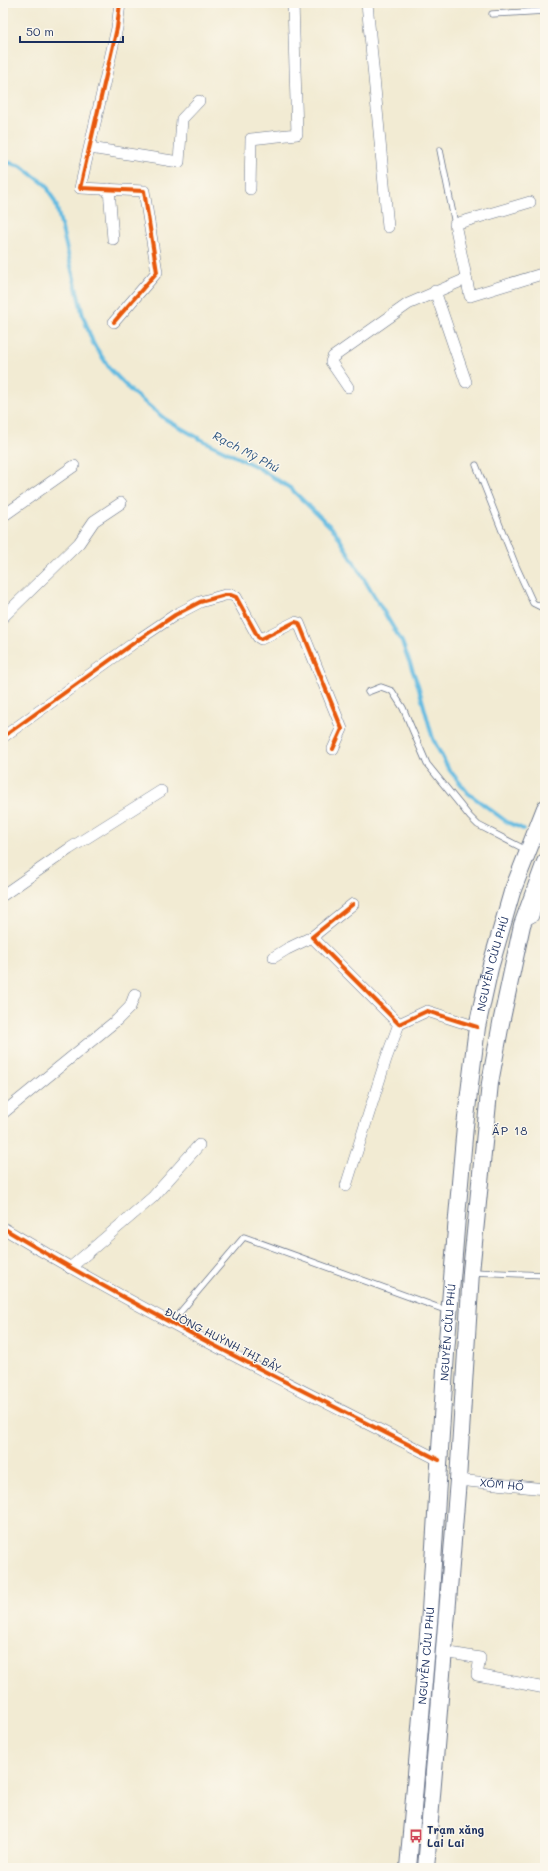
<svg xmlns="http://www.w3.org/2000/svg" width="548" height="1871" font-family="Mali,sans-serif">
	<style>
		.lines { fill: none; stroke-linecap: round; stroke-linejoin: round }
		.stream { stroke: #65bbe1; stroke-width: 4 }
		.lane-casing { stroke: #667187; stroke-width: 7 }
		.street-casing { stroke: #667187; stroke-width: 12 }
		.secondary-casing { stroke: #667187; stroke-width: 18 }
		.lane { stroke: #fff; stroke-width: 5.5 }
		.street { stroke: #fff; stroke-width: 11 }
		.secondary { stroke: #fff; stroke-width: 16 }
		.cycleway-casing { stroke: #fbf7ec; stroke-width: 6 }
		.cycleway { stroke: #e8590c; stroke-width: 4 }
		.labels { text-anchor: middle; stroke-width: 3; stroke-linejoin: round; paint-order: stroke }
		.street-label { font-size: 11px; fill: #1b2f5e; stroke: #fbf7ec }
		.poi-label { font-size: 11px; font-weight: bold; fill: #1b2f5e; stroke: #fbf7ec; text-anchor: start }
		.water-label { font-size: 12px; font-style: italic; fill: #315985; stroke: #fbf7ec }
		.neighbourhood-label { font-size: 12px; letter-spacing: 1px; fill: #1b2f5e; stroke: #fbf7ec }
	</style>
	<rect width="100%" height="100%" fill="#fbf7ec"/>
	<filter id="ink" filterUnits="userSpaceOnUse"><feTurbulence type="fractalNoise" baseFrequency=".025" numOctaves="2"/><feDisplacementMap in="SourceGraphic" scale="8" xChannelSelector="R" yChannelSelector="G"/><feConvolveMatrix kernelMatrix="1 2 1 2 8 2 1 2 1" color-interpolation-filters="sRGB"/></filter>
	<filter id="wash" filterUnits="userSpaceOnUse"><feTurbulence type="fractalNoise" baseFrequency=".012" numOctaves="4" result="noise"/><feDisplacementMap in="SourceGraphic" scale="16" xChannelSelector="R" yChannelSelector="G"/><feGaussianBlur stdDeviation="0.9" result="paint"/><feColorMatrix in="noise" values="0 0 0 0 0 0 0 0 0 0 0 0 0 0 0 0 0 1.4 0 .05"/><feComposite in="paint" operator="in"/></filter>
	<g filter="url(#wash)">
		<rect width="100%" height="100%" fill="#f2ebd3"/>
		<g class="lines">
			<!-- stream -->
			<path class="stream" d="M3,161L21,166L46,185L56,204L83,316L93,343L110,369L132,392L165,419L202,440L257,467L290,488L335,531L402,642L418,685L433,739L448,768L468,793L507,822L523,829"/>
		</g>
	</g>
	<g filter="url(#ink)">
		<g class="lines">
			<!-- lane casing -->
			<g class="lane-casing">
				<g id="lane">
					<path d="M492,14L545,11"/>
					<path d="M440,150L455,224"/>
					<path d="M476,465L516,566L533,603L545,609"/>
					<path d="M368,692L381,687L392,691L403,708L427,764L470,817L478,825L528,851"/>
					<path d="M526,923L535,918L545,889"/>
					<path d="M473,1272L545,1275"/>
					<path d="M171,1323L244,1237L448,1311"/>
				</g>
			</g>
			<!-- street casing -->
			<g class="street-casing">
				<g id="street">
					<path d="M367,3L388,227"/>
					<path d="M90,148L179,162L182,119L199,101"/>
					<path d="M109,189L113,239"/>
					<path d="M250,189L251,139L297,134L293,3"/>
					<path d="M530,202L455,224L470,296L545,273"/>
					<path d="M435,291L466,382"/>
					<path d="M114,322L157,272L144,191L80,188L117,28L120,3"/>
					<path d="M348,387L331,362L333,357L408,304L466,279"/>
					<path d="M3,516L74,466"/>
					<path d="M3,617L79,543L94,521L121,503"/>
					<path d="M3,737L138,640L175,615L200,602L225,595H231L236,597L258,637L261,639L295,622L299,623L342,729L333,749"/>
					<path d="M3,895L69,849L161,791"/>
					<path d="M353,904L312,937L399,1024L427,1011L477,1027"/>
					<path d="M274,957L287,949L312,937"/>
					<path d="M3,1113L117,1020L130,1007L135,994"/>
					<path d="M346,1186L386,1059L399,1024"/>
					<path d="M3,1228C144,1313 292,1385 439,1460"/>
					<path d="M70,1268L153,1197L199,1145"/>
					<path id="s1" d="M458,1480L545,1489"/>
					<path d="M444,1652L480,1658L477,1675L545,1688"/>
				</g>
			</g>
			<!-- secondary casing -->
			<g class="secondary-casing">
				<g id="secondary">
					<path id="s2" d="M408,1868L430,1611L446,1353L457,1217L465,1126L477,1027L490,968L512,892L545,808"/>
					<path d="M426,1868L458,1480L471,1272L490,1083L501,1023L522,925L545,862"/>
				</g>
			</g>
			<!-- lane -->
			<use href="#lane" class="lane"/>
			<!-- street -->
			<use href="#street" class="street"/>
			<!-- secondary -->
			<use href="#secondary" class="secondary"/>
			<!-- cycleway casing -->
			<g class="cycleway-casing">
				<g id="cycleway">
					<path d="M114,322L157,272L144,191L80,188L117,28L120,3"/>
					<path d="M3,737L138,640L175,615L200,602L225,595H231L236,597L258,637L261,639L295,622L299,623L342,729L333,749"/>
					<path d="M353,904L312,937L399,1024L427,1011L477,1027"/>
					<path d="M3,1228C144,1313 292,1385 439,1460"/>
				</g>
			</g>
			<!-- cycleway -->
			<use href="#cycleway" class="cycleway"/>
		</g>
	</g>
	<!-- icons -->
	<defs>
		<g id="bus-bare" transform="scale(1.08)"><path d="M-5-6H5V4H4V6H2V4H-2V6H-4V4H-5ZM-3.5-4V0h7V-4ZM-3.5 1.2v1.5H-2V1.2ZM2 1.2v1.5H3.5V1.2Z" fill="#d1495b" stroke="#fbf7ec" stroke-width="2.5" paint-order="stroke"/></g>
	</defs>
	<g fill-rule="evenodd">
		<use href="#bus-bare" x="416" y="1836"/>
	</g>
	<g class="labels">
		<!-- street labels -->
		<g class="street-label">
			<text dy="4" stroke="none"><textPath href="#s2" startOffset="909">NGUYỄN CỬU PHÚ</textPath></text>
			<text dy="4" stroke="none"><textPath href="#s2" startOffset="537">NGUYỄN CỬU PHÚ</textPath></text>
			<text transform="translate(223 1340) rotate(27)" y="4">ĐƯỜNG HUỲNH THỊ BẢY</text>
			<text dy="4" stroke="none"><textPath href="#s1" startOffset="44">XÓM HỐ</textPath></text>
			<text dy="4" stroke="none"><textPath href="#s2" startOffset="213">NGUYỄN CỬU PHÚ</textPath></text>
		</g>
		<!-- poi labels -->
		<g class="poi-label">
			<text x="427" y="1834">Trạm xăng<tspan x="427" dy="13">Lai Lai</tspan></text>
		</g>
		<!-- water labels -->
		<g class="water-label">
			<text transform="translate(246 452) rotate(28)" y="4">Rạch Mỹ Phú</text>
		</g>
		<!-- neighbourhood labels -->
		<g class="neighbourhood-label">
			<text x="510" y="1135">ẤP 18</text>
		</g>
	</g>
	<!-- margin -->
	<rect width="548" height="1871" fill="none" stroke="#fbf7ec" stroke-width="16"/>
	<!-- scale -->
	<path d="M20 36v6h103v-6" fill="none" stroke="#1b2f5e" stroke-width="2"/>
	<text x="26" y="36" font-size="12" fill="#1b2f5e" stroke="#fbf7ec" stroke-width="3" paint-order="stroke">50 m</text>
</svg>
